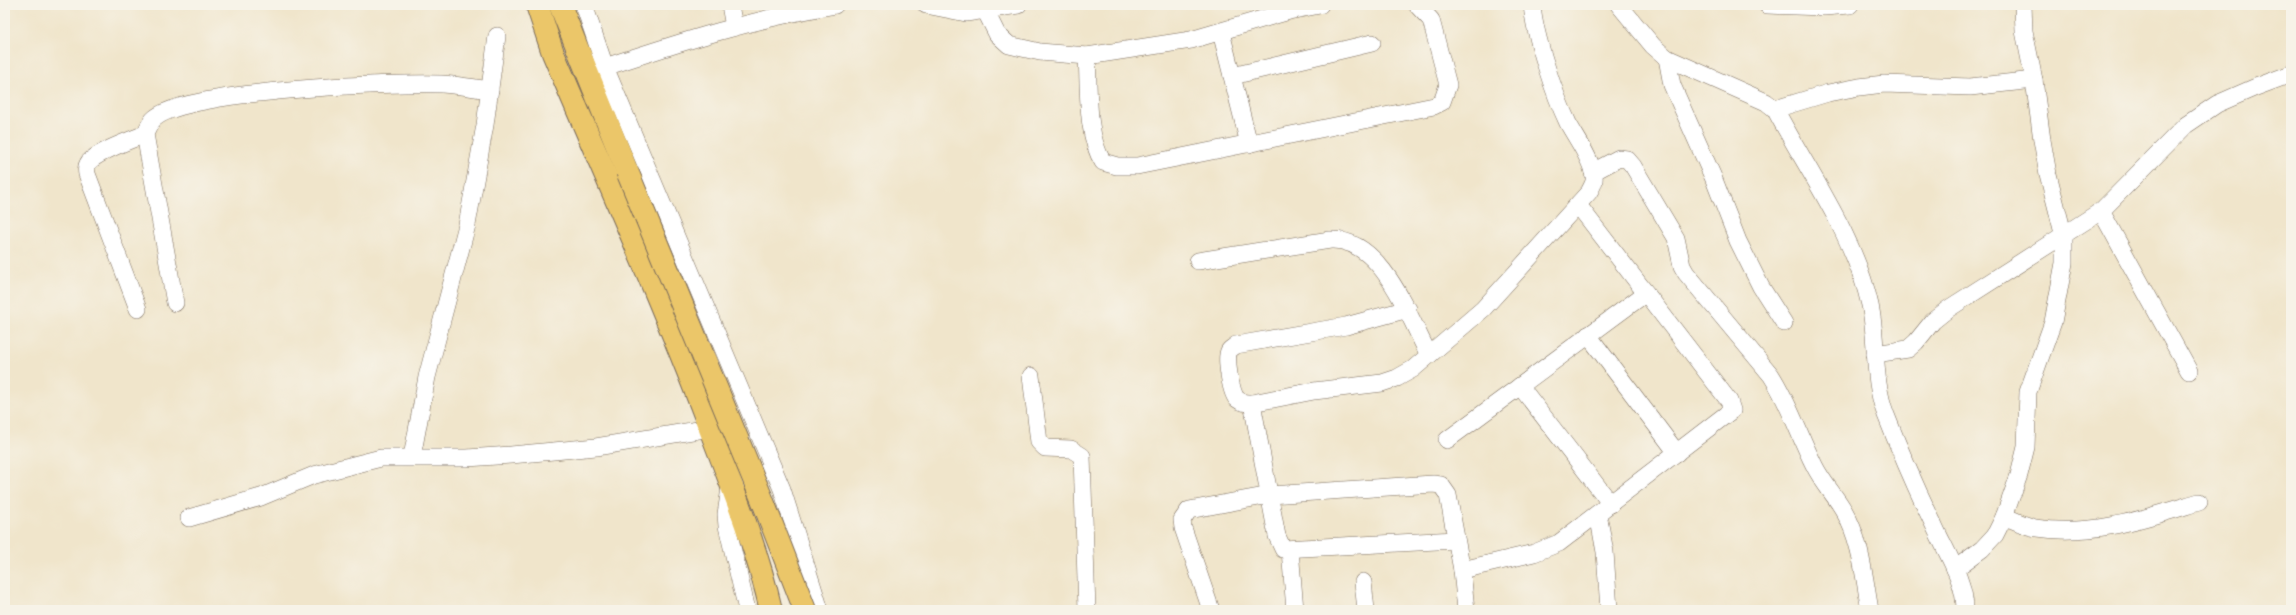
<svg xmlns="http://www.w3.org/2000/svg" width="2296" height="615" font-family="Dekko,sans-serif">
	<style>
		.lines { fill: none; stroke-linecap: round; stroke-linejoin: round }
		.minor-casing { stroke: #7a6b5b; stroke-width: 18 }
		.major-casing { stroke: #7a6b5b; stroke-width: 24 }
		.minor { stroke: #fff; stroke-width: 17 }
		.major { stroke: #ebc669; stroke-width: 22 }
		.major-bridge-casing { stroke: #7a6b5b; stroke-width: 24; stroke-linecap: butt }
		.major-bridge { stroke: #ebc669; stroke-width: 22 }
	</style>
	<rect width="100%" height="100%" fill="#f7f3e8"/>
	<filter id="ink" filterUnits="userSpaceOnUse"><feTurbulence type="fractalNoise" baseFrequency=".025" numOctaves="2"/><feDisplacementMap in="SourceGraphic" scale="8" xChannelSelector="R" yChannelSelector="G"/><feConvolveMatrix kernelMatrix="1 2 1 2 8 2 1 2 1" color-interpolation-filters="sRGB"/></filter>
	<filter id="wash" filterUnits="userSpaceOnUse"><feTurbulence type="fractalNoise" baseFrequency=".012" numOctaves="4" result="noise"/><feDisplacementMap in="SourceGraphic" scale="16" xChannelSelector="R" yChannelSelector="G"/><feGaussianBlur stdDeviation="0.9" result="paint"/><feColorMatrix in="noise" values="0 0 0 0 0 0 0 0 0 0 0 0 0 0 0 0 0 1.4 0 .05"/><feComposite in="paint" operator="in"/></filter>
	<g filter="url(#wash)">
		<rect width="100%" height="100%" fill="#f0e5cb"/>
	</g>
	<g filter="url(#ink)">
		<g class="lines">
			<!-- minor casing -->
			<g class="minor-casing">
				<g id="minor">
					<path d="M584,5L605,67L782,489L820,610"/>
					<path d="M730,5L734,27"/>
					<path d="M926,5L966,13L1018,5"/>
					<path d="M1619,5L1653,46L1667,58L1766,102L1775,109C1808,172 1854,234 1870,305C1878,342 1872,379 1886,415C1900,451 1916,488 1933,523C1945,551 1965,579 1965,610"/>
					<path d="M1767,5L1824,7L1850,5"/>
					<path d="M986,12L997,34L1009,45L1040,52L1087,56L1191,40L1289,11L1320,5"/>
					<path d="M1221,32L1249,144"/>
					<path d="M1087,56C1089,87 1086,136 1103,162L1117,166H1137L1434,106L1442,102L1448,85L1431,20L1417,5"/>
					<path d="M1667,58L1672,85L1713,177L1738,241L1761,287L1784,323"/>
					<path d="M605,67C681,42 756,18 835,5"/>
					<path d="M1232,76L1372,43"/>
					<path d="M1775,109L1828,93L1859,87L1884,84L1970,87L2034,80"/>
					<path d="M1593,172L1619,158L1627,159L1633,166L1676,238L1682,266L1686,273L1771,375C1789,403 1799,435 1814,465C1822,482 1835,495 1844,511C1861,540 1864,577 1870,610"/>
					<path d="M2101,211L2189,371"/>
					<path d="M1198,261L1330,240C1382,237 1409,318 1429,355"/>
					<path d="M175,303L145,134C148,128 150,122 155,118C187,90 393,82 442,84C458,85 474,88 490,90"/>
					<path d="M138,309L87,174C86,169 86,166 89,162C99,151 131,140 145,134"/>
					<path d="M1408,309L1346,326L1236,345C1234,347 1230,349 1229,351C1225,358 1231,394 1237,399C1242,403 1246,403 1252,403L1314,391L1382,383L1397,378L1413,369L1483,309L1589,192C1593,185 1596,180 1593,172C1589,155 1576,138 1568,123C1554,94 1535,37 1532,5"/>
					<path d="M1588,335L1677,453"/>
					<path d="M1875,354L1908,349L1916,342L1933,321L1948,309L2101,211L2186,125L2217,104L2256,87L2291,74"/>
					<path d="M1031,376L1039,442L1045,448L1071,449L1082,456L1087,610"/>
					<path d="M1520,386L1611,504"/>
					<path d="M1252,403L1277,536L1283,549L1456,540"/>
					<path d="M1447,440L1646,293"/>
					<path d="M412,457L427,377L467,225L485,125L497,36"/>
					<path d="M1598,514L1605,552L1609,610"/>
					<path d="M2004,517C2015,520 2025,526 2036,528C2092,537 2146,518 2199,502"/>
					<path d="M189,518L261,497L314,475L381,458H467L511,455L596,447L710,428"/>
					<path d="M1290,550L1295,610"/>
					<path d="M1955,569L1982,549L1995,535L2004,517L2019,475L2026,447L2028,392L2053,322L2064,263V237L2048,174L2042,140L2034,80L2024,31L2023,5"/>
					<path d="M1462,570L1534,553L1559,543L1732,410L1729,401L1578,205"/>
					<path d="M1363,582L1366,610"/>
					<path d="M747,610L727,526L726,514L731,482L764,472"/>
					<path d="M1211,610L1183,528L1182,520L1189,510L1270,495L1433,484L1441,485L1448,495L1462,570L1466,610"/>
				</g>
			</g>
			<!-- major casing -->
			<g class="major-casing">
				<g id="major">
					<path d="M537,5L553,53C605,175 659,295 706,418C730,482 756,544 771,610"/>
					<path d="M560,5L627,171"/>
				</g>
			</g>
			<!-- minor -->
			<use href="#minor" class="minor"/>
			<!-- major -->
			<use href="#major" class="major"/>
			<!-- major-bridge casing -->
			<g class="major-bridge-casing">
				<path id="major-bridge" d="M627,171L762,499L805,610"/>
			</g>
			<!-- major-bridge -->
			<use href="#major-bridge" class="major-bridge"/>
		</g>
	</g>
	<!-- margin -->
	<rect width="2296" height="615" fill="none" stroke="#f7f3e8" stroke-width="20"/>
</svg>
